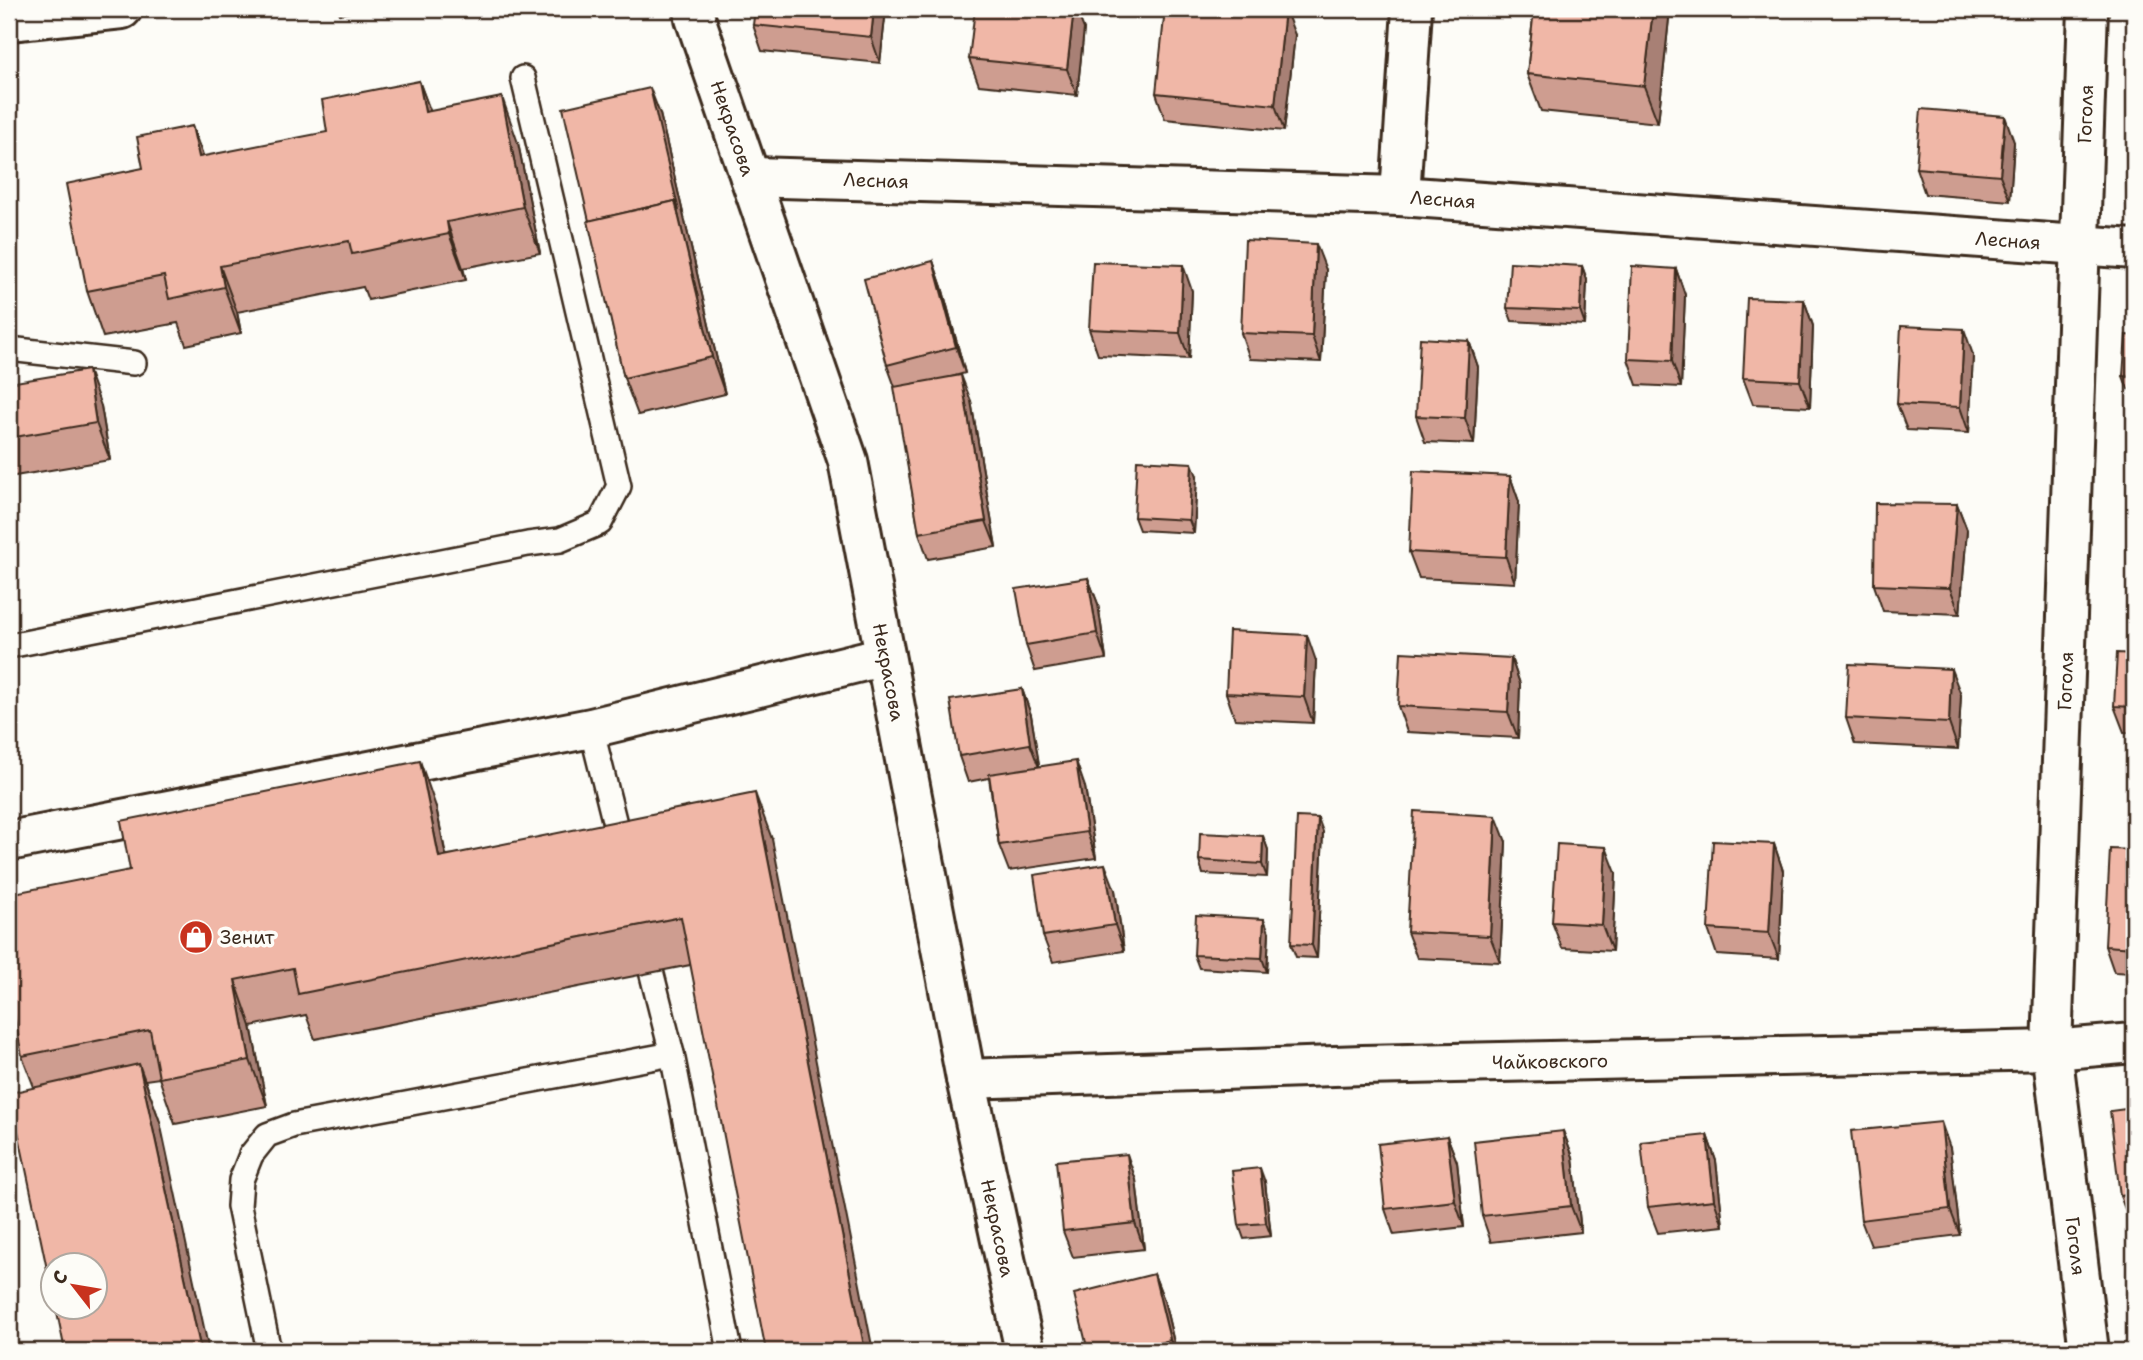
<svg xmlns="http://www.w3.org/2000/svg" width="2143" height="1360" font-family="'Shantell Sans',sans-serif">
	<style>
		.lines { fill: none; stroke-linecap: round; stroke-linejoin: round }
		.lane-casing { stroke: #3b2a1e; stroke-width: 28 }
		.street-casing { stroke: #3b2a1e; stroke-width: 44 }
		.lane { stroke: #fdfcf7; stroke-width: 23 }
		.street { stroke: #fdfcf7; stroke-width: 38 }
		.wall { fill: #ce9d90; stroke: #3b2a1e; stroke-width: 2 }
		.shaded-wall { fill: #a88075; stroke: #3b2a1e; stroke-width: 2 }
		.building { fill: #f0b7a7; stroke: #3b2a1e; stroke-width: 2 }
		.labels { text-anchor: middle; stroke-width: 7; stroke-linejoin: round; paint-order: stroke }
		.street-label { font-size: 19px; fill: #3b2a1e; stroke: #fdfcf7 }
		.poi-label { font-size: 19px; fill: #3b2a1e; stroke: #fdfcf7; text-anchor: start }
	</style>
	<rect width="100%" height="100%" fill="#fdfcf7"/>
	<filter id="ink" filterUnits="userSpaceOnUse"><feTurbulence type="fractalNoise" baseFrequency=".0143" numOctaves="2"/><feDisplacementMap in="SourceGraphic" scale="14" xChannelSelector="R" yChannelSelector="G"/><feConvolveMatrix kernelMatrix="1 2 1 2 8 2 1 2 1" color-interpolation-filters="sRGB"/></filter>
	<g filter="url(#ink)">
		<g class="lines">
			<!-- lane casing -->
			<g class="lane-casing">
				<g id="lane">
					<path d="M9,349L134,363"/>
					<path d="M9,646L528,544L560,540L600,523L619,486L523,78"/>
					<path d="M591,728L622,852"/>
					<path d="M644,943L672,1054L730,1351"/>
					<path d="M269,1351L239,1206L241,1180L251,1155L267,1135L294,1125L672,1054"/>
				</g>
			</g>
			<!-- street casing -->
			<g class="street-casing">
				<g id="street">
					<path d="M694,9L695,18L848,461L966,1079L1025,1351"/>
					<path d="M2088,9L2052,1050L2089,1351"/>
					<path d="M9,21L122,9"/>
					<path d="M750,177L1400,196L2134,249"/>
					<path d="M1400,196L1412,9"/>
					<path d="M9,841L591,728L885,656"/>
					<path d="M966,1079L1363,1065L2052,1050L2134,1043"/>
				</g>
			</g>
			<!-- lane -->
			<use href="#lane" class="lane"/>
			<!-- street -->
			<use href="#street" class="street"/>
		</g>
		<!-- wall -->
		<g class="wall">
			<path d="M338,9H366L340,14Z"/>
			<path d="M886,9L880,63L762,51L753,25Z"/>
			<path d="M1534,9H1670L1658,123L1541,111L1527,74Z"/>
			<path d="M1084,29L1077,95L979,85L969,59Z"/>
			<path d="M1295,35L1284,131L1165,119L1156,93Z"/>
			<path d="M9,78L13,104H9Z"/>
			<path d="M419,81L430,111L518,143L540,253L463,268L466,280L368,300L363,287L237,312L241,333L186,345L178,323L103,337L87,291L327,132Z"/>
			<path d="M660,114L725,394L638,415L624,378L589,221Z"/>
			<path d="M2014,142L2010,201L1925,194L1916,168Z"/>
			<path d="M933,261L942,287L965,373L948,378L971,401L996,547L928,559L919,533L895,387L887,365Z"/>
			<path d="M1582,266L1587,280L1585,325L1512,321L1507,308Z"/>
			<path d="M1676,269L1685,295L1681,387L1637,385L1628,359Z"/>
			<path d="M1326,270L1321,362L1250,359L1241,333Z"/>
			<path d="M1192,291L1189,359L1098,355L1089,329Z"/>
			<path d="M1804,300L1813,326L1810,407L1753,404L1743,378Z"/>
			<path d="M2134,336V390L2128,389L2123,376Z"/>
			<path d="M1469,341L1478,367L1474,444L1425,442L1416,416Z"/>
			<path d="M1973,355L1969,433L1907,430L1897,404Z"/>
			<path d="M9,383L101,406L110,460L9,477Z"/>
			<path d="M1197,476L1194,533L1139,530L1134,517Z"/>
			<path d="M1510,476L1519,502L1515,583L1419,578L1409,552Z"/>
			<path d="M2134,491V557L2128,540Z"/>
			<path d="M1957,504L1967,530L1960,614L1883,611L1874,585Z"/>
			<path d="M1088,578L1098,604L1106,659L1035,671L1026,645Z"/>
			<path d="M2134,654V733L2124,732L2114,706Z"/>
			<path d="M1511,658L1520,684L1518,738L1407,732L1398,706Z"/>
			<path d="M1316,661L1313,723L1235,719L1226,693Z"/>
			<path d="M1022,689L1031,715L1039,766L1085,787L1096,858L1009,871L999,845L989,778L968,782L959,756Z"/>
			<path d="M1961,695L1958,749L1855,744L1846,718Z"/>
			<path d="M436,807L446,855L772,839L690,965L315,1039L306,1015L251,1026L267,1106L175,1124L159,1078L145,1080L160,1122L34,1087L22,1056Z"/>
			<path d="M1323,832L1317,958L1296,957L1291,944Z"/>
			<path d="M1263,836L1268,850L1267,877L1203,874L1199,860Z"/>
			<path d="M1506,842L1500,962L1417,958L1407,932Z"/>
			<path d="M1774,844L1783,871L1779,959L1717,955L1708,929Z"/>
			<path d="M2134,850V973L2114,972L2105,946Z"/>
			<path d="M1616,873L1612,951L1562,948L1552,922Z"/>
			<path d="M1115,890L1124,951L1053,962L1043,936Z"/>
			<path d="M1269,932L1267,972L1199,968L1194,955Z"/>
			<path d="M2134,1108V1221L2130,1222L2120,1196Z"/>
			<path d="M1563,1131L1573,1157L1581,1232L1491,1242L1482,1216Z"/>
			<path d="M1707,1135L1716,1161L1723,1226L1658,1233L1648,1207Z"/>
			<path d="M1447,1136L1457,1162L1464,1227L1394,1235L1385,1209Z"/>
			<path d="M1950,1148L1960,1235L1871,1246L1861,1220Z"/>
			<path d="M1136,1180L1144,1249L1073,1257L1063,1231Z"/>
			<path d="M1265,1182L1271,1236L1244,1239L1239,1225Z"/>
			<path d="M1154,1274L1164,1300L1176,1351H1088Z"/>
		</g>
		<!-- shaded-wall -->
		<g class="shaded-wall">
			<path d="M874,9H886L880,63L871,37Z"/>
			<path d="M1074,9H1076L1084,29L1077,95L1067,69Z"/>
			<path d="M1285,9L1295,35L1284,131L1275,105Z"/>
			<path d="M1653,9H1670L1658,123L1644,86Z"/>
			<path d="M9,78L13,104L9,91Z"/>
			<path d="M419,81L436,126L425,112Z"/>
			<path d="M650,88L660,114L725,394L712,357L675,201Z"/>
			<path d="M502,97L518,143L540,253L523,207Z"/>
			<path d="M2005,116L2014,142L2010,201L2000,175Z"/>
			<path d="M192,126L209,172L199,157Z"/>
			<path d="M447,222L463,268L466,280L449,234Z"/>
			<path d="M1316,244L1326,270L1321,362L1312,336Z"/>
			<path d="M933,261L942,287L965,373L956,347Z"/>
			<path d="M1183,265L1192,291L1189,359L1180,333Z"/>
			<path d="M220,266L237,312L241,333L224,287Z"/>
			<path d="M1582,266L1587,280L1585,325L1580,311Z"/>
			<path d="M1676,269L1685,295L1681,387L1672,361Z"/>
			<path d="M1804,300L1813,326L1810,407L1800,381Z"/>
			<path d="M1964,329L1973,355L1969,433L1960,407Z"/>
			<path d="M1469,341L1478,367L1474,444L1465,418Z"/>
			<path d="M88,370L101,406L110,460L96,423Z"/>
			<path d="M961,375L971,401L996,547L986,521Z"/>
			<path d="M1192,463L1197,476L1194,533L1189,520Z"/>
			<path d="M1510,476L1519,502L1515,583L1506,557Z"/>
			<path d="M1957,504L1967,530L1960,614L1950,588Z"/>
			<path d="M1088,578L1098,604L1106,659L1097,633Z"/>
			<path d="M1307,635L1316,661L1313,723L1304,697Z"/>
			<path d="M1511,658L1520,684L1518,738L1508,712Z"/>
			<path d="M1951,669L1961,695L1958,749L1949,723Z"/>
			<path d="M1022,689L1031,715L1040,770L1030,744Z"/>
			<path d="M420,761L436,807L455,902L439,857Z"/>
			<path d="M1076,761L1085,787L1096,858L1087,832Z"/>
			<path d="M755,793L772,839L873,1351H865Z"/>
			<path d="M1496,816L1506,842L1500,962L1490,936Z"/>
			<path d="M1318,818L1323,832L1317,958L1312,945Z"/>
			<path d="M1263,836L1268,850L1267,877L1262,864Z"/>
			<path d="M1774,844L1783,871L1779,959L1769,933Z"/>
			<path d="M1606,847L1616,873L1612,951L1602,925Z"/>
			<path d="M1105,864L1115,890L1124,951L1115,925Z"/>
			<path d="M1264,919L1269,932L1267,972L1262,958Z"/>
			<path d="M235,980L251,1026L267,1106L250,1060Z"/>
			<path d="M139,1064L160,1122L209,1351H201Z"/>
			<path d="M1941,1122L1950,1148L1960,1235L1950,1209Z"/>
			<path d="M1563,1131L1573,1157L1581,1232L1571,1206Z"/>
			<path d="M1707,1135L1716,1161L1723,1226L1714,1200Z"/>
			<path d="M1447,1136L1457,1162L1464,1227L1455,1201Z"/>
			<path d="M1127,1154L1136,1180L1144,1249L1135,1223Z"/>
			<path d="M1260,1168L1265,1182L1271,1236L1266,1223Z"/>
			<path d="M1154,1274L1164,1300L1176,1351H1175L1170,1340Z"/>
		</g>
		<!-- building -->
		<g class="building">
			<path d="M755,9H874L871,37L753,25Z"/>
			<path d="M975,9H1074L1067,69L969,59Z"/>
			<path d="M1165,9H1285L1275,105L1156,93Z"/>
			<path d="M1534,9H1653L1644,86L1527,74Z"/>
			<path d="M419,81L425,112L502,97L523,207L447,222L449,234L352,254L349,241L220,266L224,287L169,299L164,276L87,291L66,184L143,168L137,137L192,126L199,157L327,132L322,100Z"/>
			<path d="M650,88L679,211L675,201L589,221L563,108Z"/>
			<path d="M1921,109L2005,116L2000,175L1916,168Z"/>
			<path d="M675,201L712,357L624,378L588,221Z"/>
			<path d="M1245,240L1316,244L1312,336L1241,333Z"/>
			<path d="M933,261L956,347L887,365L864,279Z"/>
			<path d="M1093,262L1183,265L1180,333L1089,329Z"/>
			<path d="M1510,262L1582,266L1580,311L1507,308Z"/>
			<path d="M1632,266L1676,269L1672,361L1628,359Z"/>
			<path d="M1747,298L1804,300L1800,381L1743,378Z"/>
			<path d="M1901,326L1964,329L1960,407L1897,404Z"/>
			<path d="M2126,335L2134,336V377L2123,376Z"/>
			<path d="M1420,338L1469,341L1465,418L1416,416Z"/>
			<path d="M88,370L96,423L9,438V383Z"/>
			<path d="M961,375L986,521L919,533L894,387Z"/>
			<path d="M1137,460L1192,463L1189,520L1134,517Z"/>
			<path d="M1413,471L1510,476L1506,557L1409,552Z"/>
			<path d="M2131,490L2134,491V541L2128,540Z"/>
			<path d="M1875,503L1957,504L1950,588L1874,585Z"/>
			<path d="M1088,578L1097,633L1026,645L1016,589Z"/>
			<path d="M1229,631L1307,635L1304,697L1226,693Z"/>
			<path d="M1401,652L1511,658L1508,712L1398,706Z"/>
			<path d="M2117,653L2134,654V707L2114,706Z"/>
			<path d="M1849,664L1951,669L1949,723L1846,718Z"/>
			<path d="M1022,689L1030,744L959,756L950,700Z"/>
			<path d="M420,761L439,857L755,793L865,1351H766L681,917L298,994L293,968L235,980L250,1060L159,1078L150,1030L22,1056L9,987V894L130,870L121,821Z"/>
			<path d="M1076,761L1087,832L999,845L989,774Z"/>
			<path d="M1414,811L1496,816L1490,936L1407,932Z"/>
			<path d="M1297,817L1318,818L1312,945L1291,944Z"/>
			<path d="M1200,833L1263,836L1262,864L1199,860Z"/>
			<path d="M1713,841L1774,844L1769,933L1708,929Z"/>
			<path d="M1557,844L1606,847L1602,925L1552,922Z"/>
			<path d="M2110,849L2134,850V948L2105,946Z"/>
			<path d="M1105,864L1115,925L1043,936L1034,875Z"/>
			<path d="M1196,915L1264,919L1262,958L1194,955Z"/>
			<path d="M139,1064L201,1351H65L56,1307H94V1265H52V1293L10,1093Z"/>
			<path d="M2134,1108V1194L2120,1196L2110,1111Z"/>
			<path d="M1941,1122L1950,1209L1861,1220L1851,1131Z"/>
			<path d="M1563,1131L1571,1206L1482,1216L1474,1141Z"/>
			<path d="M1707,1135L1714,1200L1648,1207L1641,1142Z"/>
			<path d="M1447,1136L1455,1201L1385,1209L1378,1144Z"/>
			<path d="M1127,1154L1135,1223L1063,1231L1056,1161Z"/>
			<path d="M1260,1168L1266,1223L1239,1225L1232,1171Z"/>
			<path d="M1154,1274L1170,1340L1133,1350V1351H1088L1074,1294Z"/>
		</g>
	</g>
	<!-- icons -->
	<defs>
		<g id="shop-disc" transform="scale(1.75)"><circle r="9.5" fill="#c8321e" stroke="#fdfcf7"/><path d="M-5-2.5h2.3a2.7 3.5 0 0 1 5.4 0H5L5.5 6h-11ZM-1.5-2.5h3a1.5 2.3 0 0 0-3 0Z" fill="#fff"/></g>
	</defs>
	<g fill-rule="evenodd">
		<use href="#shop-disc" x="196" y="937"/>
	</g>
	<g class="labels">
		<!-- street labels -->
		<g class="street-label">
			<text transform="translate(2085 114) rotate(-88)" y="7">Гоголя</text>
			<text transform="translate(733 128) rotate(71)" y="7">Некрасова</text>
			<text transform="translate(876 180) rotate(2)" y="7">Лесная</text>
			<text transform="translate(1443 199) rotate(4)" y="7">Лесная</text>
			<text transform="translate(2008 240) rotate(4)" y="7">Лесная</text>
			<text transform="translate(889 672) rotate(79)" y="7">Некрасова</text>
			<text transform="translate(2065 681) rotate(-88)" y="7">Гоголя</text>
			<text transform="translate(1550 1061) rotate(-1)" y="7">Чайковского</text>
			<text transform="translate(998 1228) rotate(78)" y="7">Некрасова</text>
			<text transform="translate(2076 1246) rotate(83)" y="7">Гоголя</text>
		</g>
		<!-- poi labels -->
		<g class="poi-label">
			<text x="220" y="944">Зенит</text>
		</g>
	</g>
	<!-- margin -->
	<rect width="2143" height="1360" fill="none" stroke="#fdfcf7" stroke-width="35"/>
	<rect x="18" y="18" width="2108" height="1325" fill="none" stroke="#3b2a1e" stroke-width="2.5" filter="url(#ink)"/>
	<!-- north arrow -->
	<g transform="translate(74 1286) rotate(301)"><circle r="33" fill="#fdfcf7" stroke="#afa8a0" stroke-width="2"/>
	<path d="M0-5L12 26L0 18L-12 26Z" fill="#c8321e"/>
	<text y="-10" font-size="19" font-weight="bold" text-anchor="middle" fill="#3b2a1e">С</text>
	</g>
</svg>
